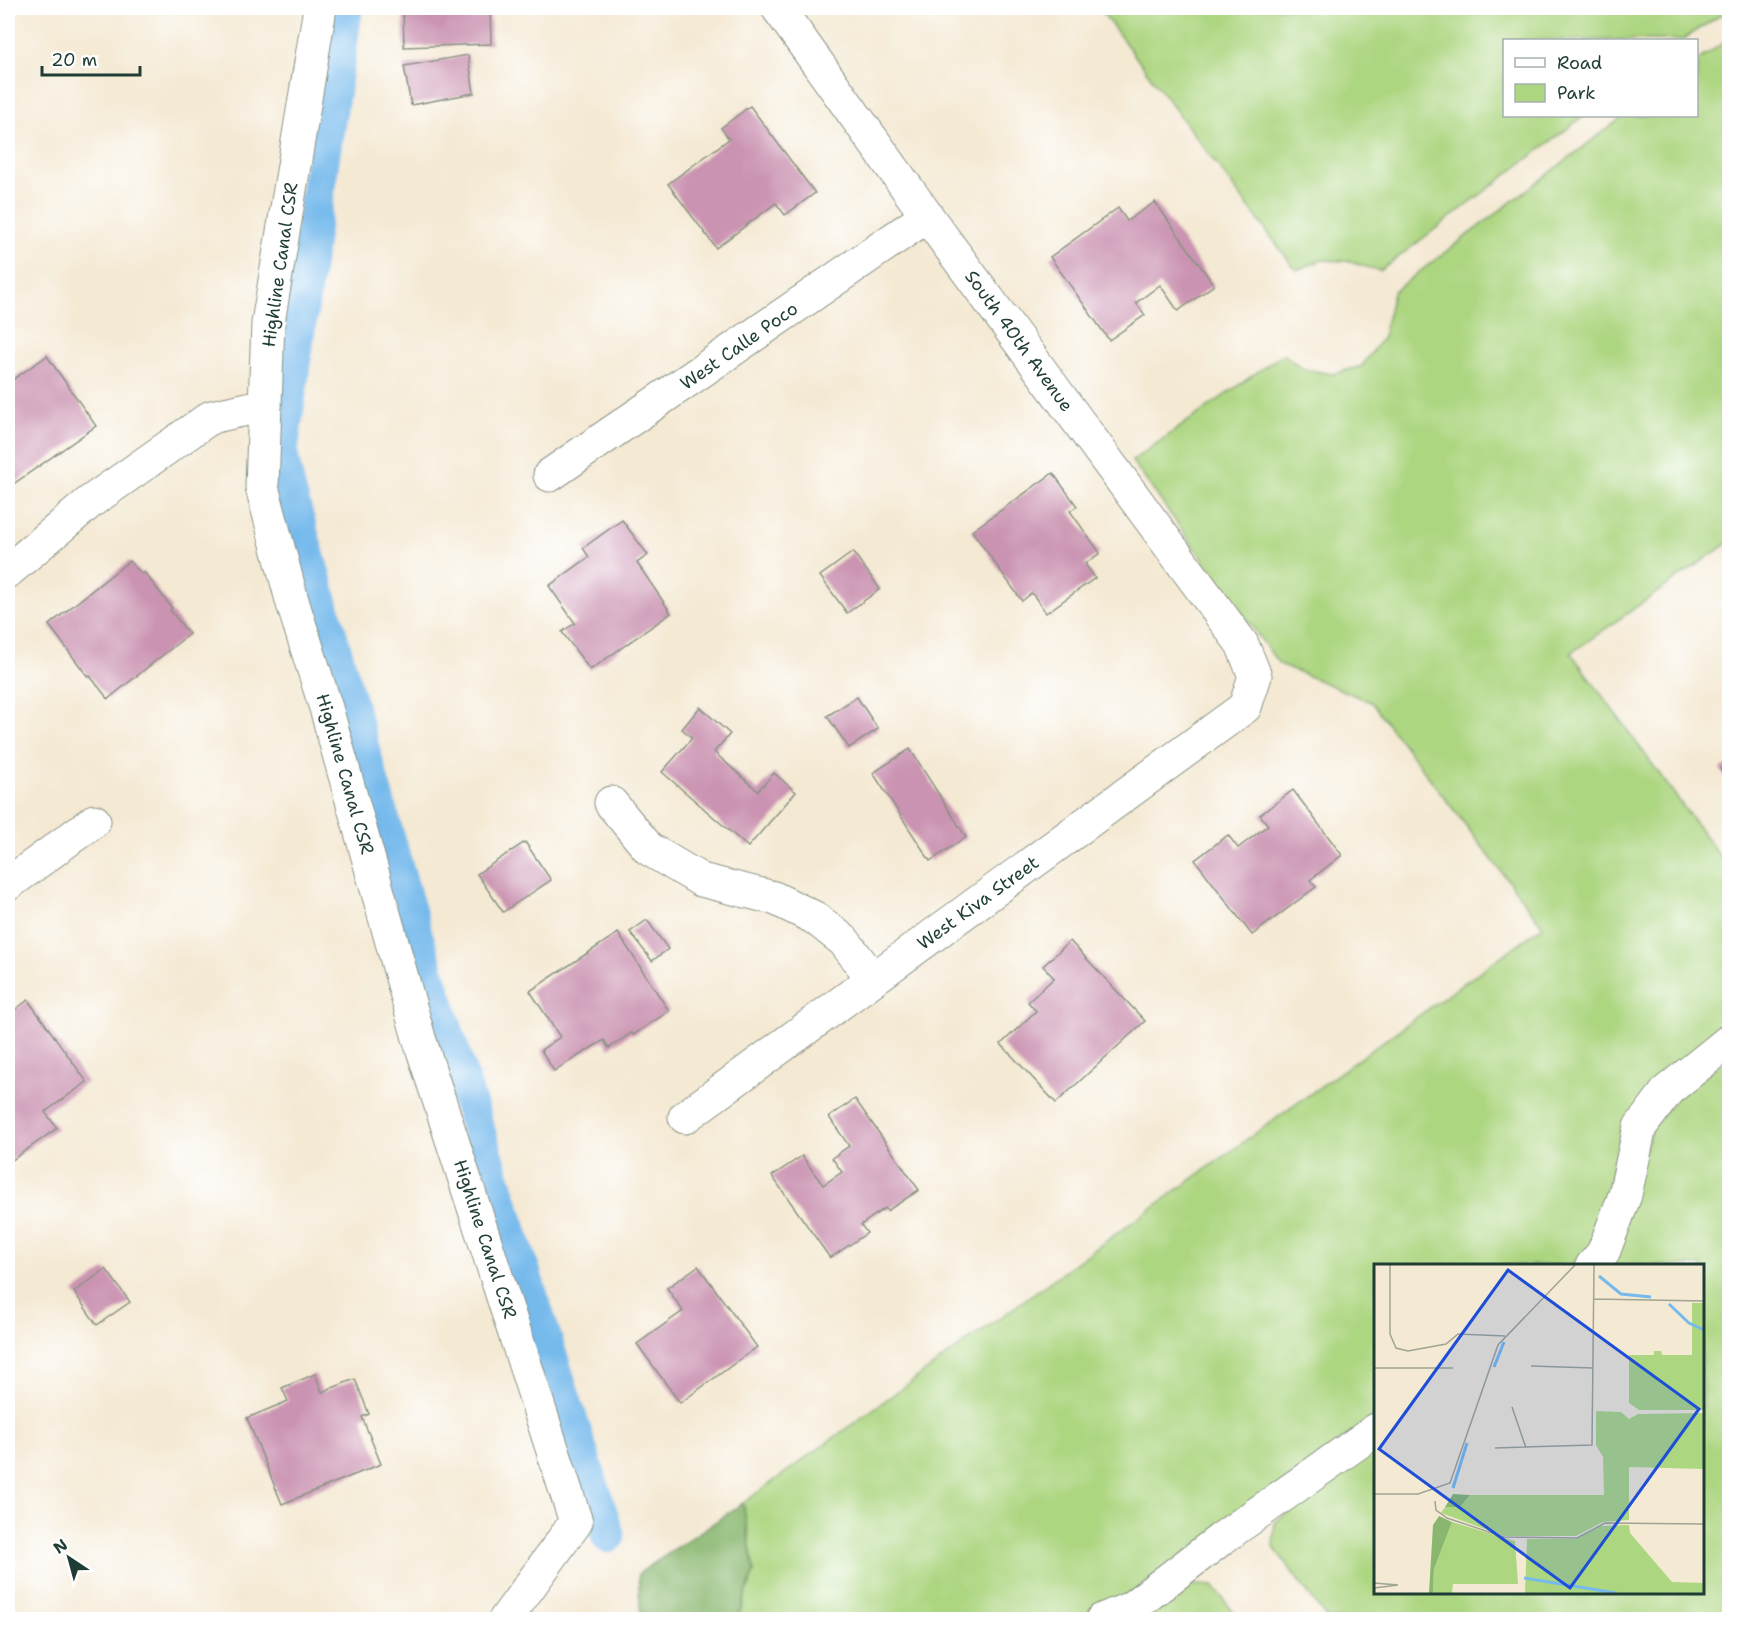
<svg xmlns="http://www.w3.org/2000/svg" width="1737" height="1627" font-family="'Shantell Sans',sans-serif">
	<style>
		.green { fill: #add681; stroke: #668a5a; stroke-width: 1.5 }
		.forest { fill: #8ab76f; stroke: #547a52; stroke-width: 1.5 }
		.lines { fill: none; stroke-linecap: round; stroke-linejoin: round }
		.stream { stroke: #76baec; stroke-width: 9 }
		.canal { stroke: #76baec; stroke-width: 34 }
		.building { fill: #ca93b1 }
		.minor-casing { stroke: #8a9384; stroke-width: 35 }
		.minor { stroke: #fff; stroke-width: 33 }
		.labels { text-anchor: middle; stroke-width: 6; stroke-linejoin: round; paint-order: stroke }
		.street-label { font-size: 18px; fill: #1f3d34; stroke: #fff }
		.inset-river { fill: none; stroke: #76baec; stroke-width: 3 }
		.inset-road { fill: none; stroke: #9fa493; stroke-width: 1.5 }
		.view { fill: #1d4ed8; fill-opacity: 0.15; stroke: #1d4ed8; stroke-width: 3 }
		.inset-edge { fill: none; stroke: #1f3d34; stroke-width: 3 }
	</style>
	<rect width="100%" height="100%" fill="#fff"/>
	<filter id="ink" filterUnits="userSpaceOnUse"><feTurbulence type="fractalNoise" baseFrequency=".0167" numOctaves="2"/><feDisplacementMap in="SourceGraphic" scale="12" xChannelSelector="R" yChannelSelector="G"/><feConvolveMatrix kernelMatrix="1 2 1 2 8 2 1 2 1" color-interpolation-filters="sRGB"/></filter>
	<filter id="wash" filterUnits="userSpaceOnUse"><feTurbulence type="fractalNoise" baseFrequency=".008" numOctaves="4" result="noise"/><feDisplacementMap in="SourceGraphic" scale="24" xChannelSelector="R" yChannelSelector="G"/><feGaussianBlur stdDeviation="1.35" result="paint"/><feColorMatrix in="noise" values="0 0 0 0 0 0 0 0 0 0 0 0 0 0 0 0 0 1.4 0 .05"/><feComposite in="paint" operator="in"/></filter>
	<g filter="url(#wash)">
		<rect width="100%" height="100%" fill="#f4e9d3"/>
		<!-- green -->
		<g class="green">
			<path d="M1099,8H1729L1730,9L1682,40H1504V116H1584L1380,271L1347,261L1322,260L1296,270Z"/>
			<path d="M1729,39V542L1571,653L1729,869V1025L1650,1093L1620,1138L1593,1243L1572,1265L1376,1266L1375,1416L1121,1601L1078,1620H737L754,1572L743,1503L1543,926L1371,702L1279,664L1132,461L1283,354L1303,369L1333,374L1362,366L1383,337L1393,292L1624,116H1696L1697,61Z"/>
			<path d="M1729,1058V1619H1327L1273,1546L1275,1522L1375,1449L1376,1592H1702V1266L1606,1265L1653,1126L1679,1094Z"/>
			<path d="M1183,1584L1213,1586L1239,1619L1135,1620Z"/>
		</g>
		<!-- forest -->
		<path class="forest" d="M743,1503L754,1572L737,1619H641L638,1574Z"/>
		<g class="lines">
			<!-- stream -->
			<path class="stream" d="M1728,1620L1730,1619"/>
			<!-- canal -->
			<path class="canal" d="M346,8L324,150L281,453L288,486L414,929L608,1536"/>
		</g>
		<g id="blocks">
			<!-- building -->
			<g class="building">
				<path d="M403,8H490L491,44L404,47Z"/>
				<path d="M468,55L474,93L411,105L404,66Z"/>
				<path d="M750,106L815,193L785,215L776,203L716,248L668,184L729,139L721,128Z"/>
				<path d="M1155,202L1214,285L1178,311L1160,285L1136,303L1145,315L1109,340L1050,257L1118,208L1127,221Z"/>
				<path d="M47,356L96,426L9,487L8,383Z"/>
				<path d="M1053,473L1077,506L1070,511L1100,553L1085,564L1095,578L1046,613L1032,593L1022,601L972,531Z"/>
				<path d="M622,520L648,555L637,563L671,613L590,670L562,632L575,623L549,586L589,557L583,548Z"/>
				<path d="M853,552L880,589L847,613L820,576Z"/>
				<path d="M129,561L142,574L144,572L172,608L170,610L189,634L108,699L90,676L88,677L49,625Z"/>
				<path d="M857,697L878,729L849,748L827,716Z"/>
				<path d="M700,707L730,734L714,752L758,791L774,773L796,792L748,847L662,772L692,738L682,729Z"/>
				<path d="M910,749L966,837L930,861L873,773Z"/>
				<path d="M1730,763V783L1720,769Z"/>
				<path d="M1293,790L1342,855L1310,880L1316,887L1252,935L1195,860L1228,835L1238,848L1268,825L1260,815Z"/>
				<path d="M525,842L551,880L503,912L477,874Z"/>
				<path d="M647,920L668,949L652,961L630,932Z"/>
				<path d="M618,933L669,1011L633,1035L631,1033L609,1048L604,1040L554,1071L541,1050L560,1037L530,991Z"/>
				<path d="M1070,941L1145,1021L1056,1103L1001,1044L1036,1011L1028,1002L1054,978L1043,966Z"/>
				<path d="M28,1000L87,1082L45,1112L57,1128L8,1163V1037L9,1035L8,1015Z"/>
				<path d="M855,1099L919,1190L887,1211L885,1208L861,1225L867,1233L830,1258L772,1176L802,1156L823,1185L842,1172L832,1158L849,1146L829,1117Z"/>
				<path d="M698,1266L757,1347L680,1403L637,1344L683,1311L667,1288Z"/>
				<path d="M106,1269L130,1302L97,1325L74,1292Z"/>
				<path d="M315,1374L322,1392L355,1379L369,1414L362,1417L381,1464L282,1504L247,1418L288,1401L282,1388Z"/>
			</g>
		</g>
	</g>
	<g filter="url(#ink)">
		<use href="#blocks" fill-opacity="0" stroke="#8a9384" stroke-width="1.5"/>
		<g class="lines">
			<!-- minor casing -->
			<g class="minor-casing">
				<g id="minor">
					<path d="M320,8L268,323L262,487L293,604L326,708L419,1038L576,1522L505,1620"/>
					<path d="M550,475L927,216"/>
					<path d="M8,571L90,502L211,417L265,405"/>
					<path d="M611,803L649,849L701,880L774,898L815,918L844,941L873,979"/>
					<path d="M8,884L94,821"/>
					<path d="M685,1117L1245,707L1255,676L1242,644L927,216L778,8"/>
					<path d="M1592,1266L1603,1253L1625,1195L1640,1127L1668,1090L1730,1040"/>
					<path d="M1102,1620L1131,1608L1221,1539L1376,1430"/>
				</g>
			</g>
			<!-- minor -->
			<use href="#minor" class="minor"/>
		</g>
	</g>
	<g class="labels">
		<!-- street labels -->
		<g class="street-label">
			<text transform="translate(280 265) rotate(-82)" y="6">Highline Canal CSR</text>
			<text transform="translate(1019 341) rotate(54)" y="6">South 40th Avenue</text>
			<text transform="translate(739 346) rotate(-35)" y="6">West Calle Poco</text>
			<text transform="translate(345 774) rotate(74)" y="6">Highline Canal CSR</text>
			<text transform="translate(978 903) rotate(-36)" y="6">West Kiva Street</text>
			<text transform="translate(485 1239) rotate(72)" y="6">Highline Canal CSR</text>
		</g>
	</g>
	<!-- overview -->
	<g transform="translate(1374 1264)">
		<rect width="330" height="330" fill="#f4e9d3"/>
		<path d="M318,39H330V146H265L255,139V91H280V87H287L288,91H318ZM222,147L247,148L255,155L264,150L330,149V205L255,203V256L229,258L202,272H130L67,249L71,243H86L96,231H230L229,193L222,181ZM78,258L141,277L144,320H79L78,329H59L60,305ZM255,261L256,269L298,318L330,319V329H151L153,275H201L226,262Z" fill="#add681"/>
		<path d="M79,230L96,231L86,243H71ZM65,252L78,258L60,305L59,329H55L59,261Z" fill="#8ab76f"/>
		<path class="inset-river" d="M225,12L247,30L277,33M295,40L315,59L330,66M120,103L130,78M79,224L93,179M150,314L242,329"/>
		<path class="inset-road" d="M16,1V70L22,84L34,87L72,80L84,70L131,72M220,35L330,37M157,102L219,104M0,104H79M138,143L152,184M121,184L218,181L220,1M0,230H44L76,219L124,81L201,1M61,237L62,246L73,254L130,273L203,274L231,259L330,260M0,319L24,321M0,324L24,321"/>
		<path class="view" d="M134,6L325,145L196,324L5,185Z"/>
		<rect width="330" height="330" class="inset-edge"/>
	</g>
	<!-- margin -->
	<rect width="1737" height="1627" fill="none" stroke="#fff" stroke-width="30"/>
	<!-- legend -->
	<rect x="1503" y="39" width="195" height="78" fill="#ffffff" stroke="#a5b1ae" stroke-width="1.5"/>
	<rect x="1515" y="58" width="30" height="9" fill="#ffffff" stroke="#a5b1ae" stroke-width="1.5"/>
	<text x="1557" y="69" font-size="18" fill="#1f3d34">Road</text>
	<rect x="1515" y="84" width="30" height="18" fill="#add681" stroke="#a5b1ae" stroke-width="1.5"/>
	<text x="1557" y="99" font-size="18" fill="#1f3d34">Park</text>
	<!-- north arrow -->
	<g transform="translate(69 1558) rotate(324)" stroke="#ffffff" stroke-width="4.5" paint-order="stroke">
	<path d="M0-4.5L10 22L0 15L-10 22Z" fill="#1f3d34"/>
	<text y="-9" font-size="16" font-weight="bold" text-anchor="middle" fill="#1f3d34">N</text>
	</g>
	<!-- scale -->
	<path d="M42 66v9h98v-9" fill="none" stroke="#1f3d34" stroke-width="3"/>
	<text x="51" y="66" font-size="18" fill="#1f3d34" stroke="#ffffff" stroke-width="4.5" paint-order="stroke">20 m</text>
</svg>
